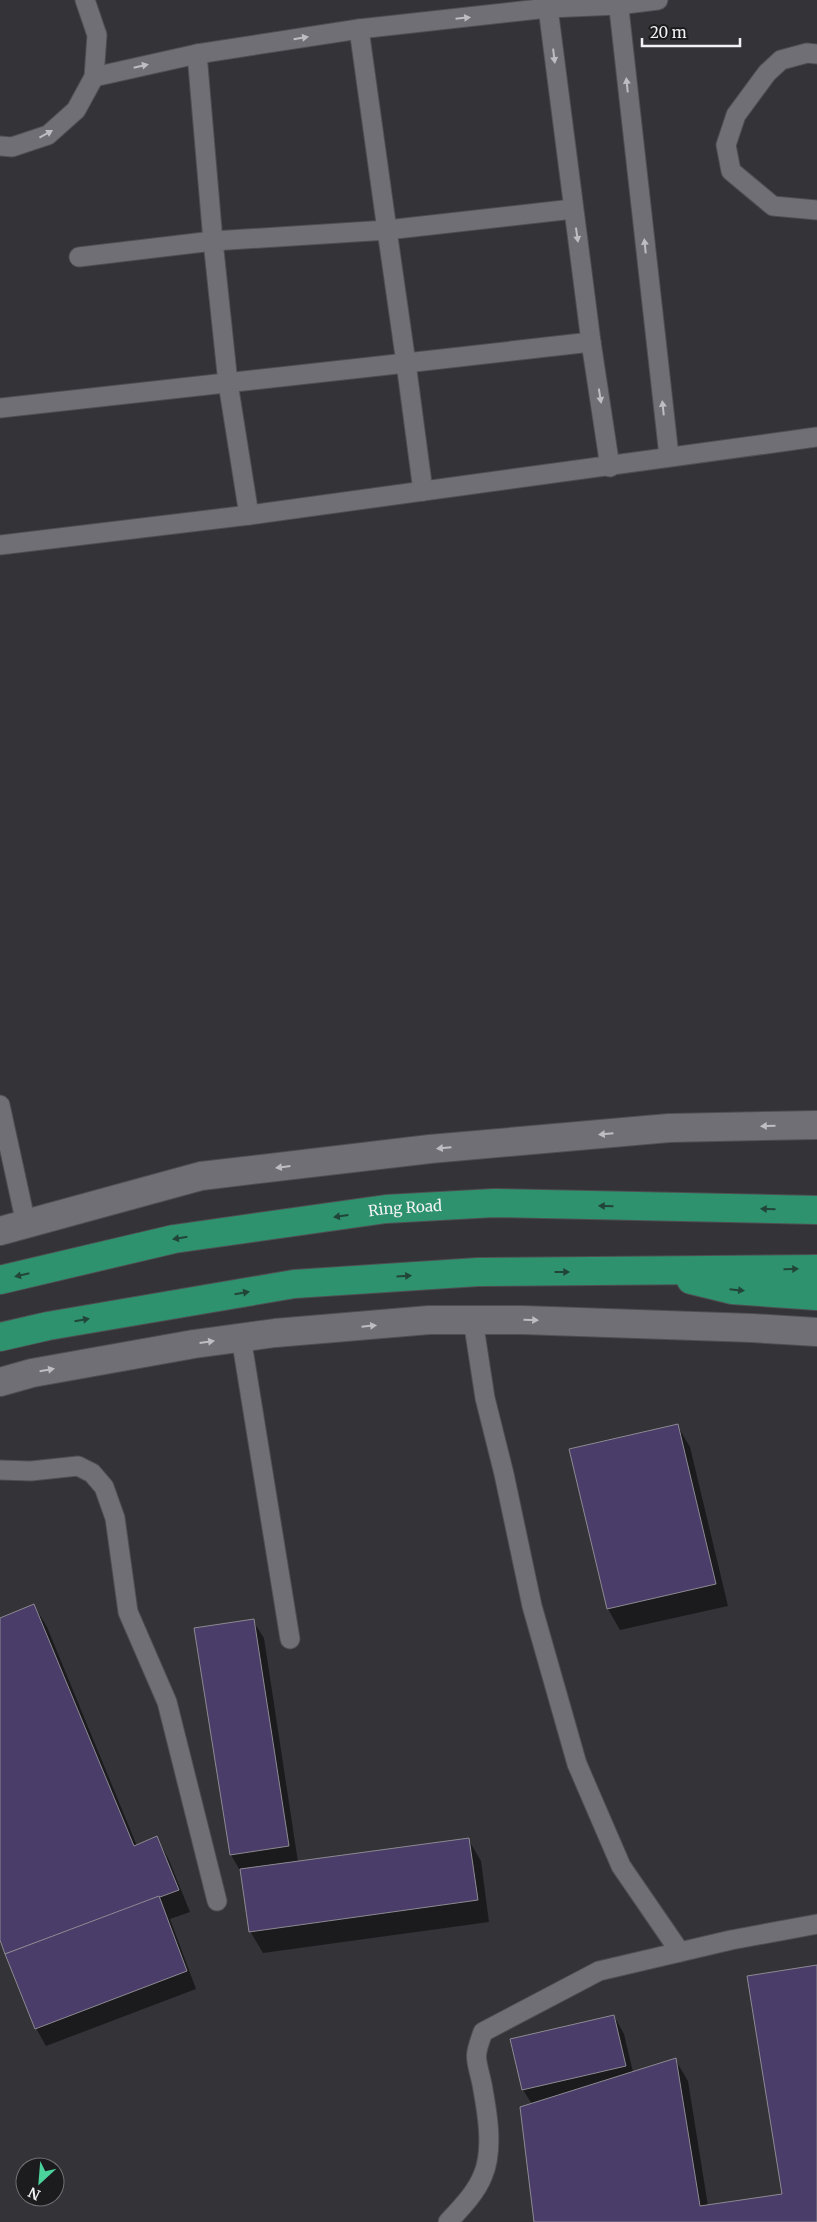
<svg xmlns="http://www.w3.org/2000/svg" width="817" height="2222" font-family="Merriweather,serif">
	<style>
		.shadow { fill: #0007 }
		.building { fill: #4b3d69; stroke: #8c8a91 }
		.lines { fill: none; stroke-linecap: round; stroke-linejoin: round }
		.service-casing { stroke: #4f4f52; stroke-width: 21 }
		.tertiary-casing { stroke: #4f4f52; stroke-width: 30 }
		.trunk-casing { stroke: #4f4f52; stroke-width: 30 }
		.service { stroke: #706f75; stroke-width: 19 }
		.tertiary { stroke: #706f75; stroke-width: 28 }
		.trunk { stroke: #2e926e; stroke-width: 28 }
		.oneway { fill: #bebec2 }
		.oneway2 { fill: #22453a }
		.labels { text-anchor: middle; stroke-width: 4; stroke-linejoin: round; paint-order: stroke }
		.street-label { font-size: 15px; fill: #f2f2f5; stroke: #1c1b1e }
	</style>
	<rect width="100%" height="100%" fill="#343338"/>
	<!-- shadow -->
	<g class="shadow">
		<path d="M677,1425L690,1447L728,1606L620,1630L608,1609Z"/>
		<path d="M34,1605L47,1627L137,1846L157,1838L169,1860L190,1912L170,1919L196,1989L46,2046L36,2028L0,1937V1619Z"/>
		<path d="M253,1621L264,1638L298,1862L468,1839L481,1861L489,1922L263,1953L250,1931L241,1872L231,1855Z"/>
		<path d="M817,1966V2222H536L532,2104L523,2090L614,2016L624,2034L633,2072L675,2059L688,2081L708,2206L784,2195Z"/>
	</g>
	<!-- building -->
	<g class="building">
		<path d="M678,1424L716,1584L607,1609L569,1449Z"/>
		<path d="M34,1604L134,1846L157,1836L179,1890L5,1954L0,1940V1618Z"/>
		<path d="M254,1619L289,1846L230,1855L194,1628Z"/>
		<path d="M469,1838L478,1900L249,1932L240,1869Z"/>
		<path d="M159,1896L187,1971L35,2029L5,1954Z"/>
		<path d="M817,1965V2222H534L520,2107L676,2058L700,2206L782,2194L747,1976Z"/>
		<path d="M614,2015L626,2066L522,2090L510,2039Z"/>
	</g>
	<g class="lines">
		<!-- service casing -->
		<g class="service-casing">
			<g id="service">
				<path d="M547,0L591,342L610,467"/>
				<path d="M618,0L669,456"/>
				<path d="M359,29L387,230L573,209"/>
				<path d="M197,54L213,241L228,383L249,515"/>
				<path d="M817,54L807,53L781,60L767,73L736,115L726,145L731,171L773,206L817,210"/>
				<path d="M94,77L197,54L359,29L548,8L618,5L658,0"/>
				<path d="M0,146L12,147L48,135L76,110L94,77L97,35L85,0"/>
				<path d="M79,257L213,241L387,230L406,363L591,342"/>
				<path d="M0,408L406,363L423,491"/>
				<path d="M0,545L249,515L817,437"/>
				<path d="M0,1105L26,1224"/>
				<path d="M473,1320L485,1398L504,1474L532,1606L577,1764L621,1866L680,1952"/>
				<path d="M241,1337L290,1639"/>
				<path d="M0,1470L31,1471L78,1466L92,1473L104,1487L115,1518L128,1612L167,1702L217,1901"/>
				<path d="M448,2222C461,2208 476,2193 483,2175C494,2149 487,2111 482,2084C476,2057 473,2059 483,2032L599,1971L731,1940L817,1924"/>
			</g>
		</g>
		<!-- tertiary casing -->
		<g class="tertiary-casing">
			<g id="tertiary">
				<path d="M0,1231L201,1176L430,1149L669,1128L817,1125"/>
				<path d="M0,1382L32,1373L194,1344L275,1333L429,1320H522L752,1328L817,1332"/>
			</g>
		</g>
		<!-- trunk casing -->
		<g class="trunk-casing">
			<g id="trunk">
				<path id="s1" d="M0,1280L174,1239L386,1209L494,1203L817,1210"/>
				<path d="M691,1280L732,1290L817,1296"/>
				<path d="M0,1337L48,1326L294,1284L478,1272L817,1269"/>
			</g>
		</g>
		<!-- service -->
		<use href="#service" class="service"/>
		<!-- tertiary -->
		<use href="#tertiary" class="tertiary"/>
		<!-- trunk -->
		<use href="#trunk" class="trunk"/>
	</g>
	<!-- one-way arrows -->
	<defs><path id="oneway-solid" d="M-6-.8H1V-3.2L6.5 0L1 3.2V.8H-6Z" transform="scale(1.25)"/></defs>
	<g class="oneway">
		<use href="#oneway-solid" transform="translate(463 18) rotate(-6)"/>
		<use href="#oneway-solid" transform="translate(301 38) rotate(-9)"/>
		<use href="#oneway-solid" transform="translate(554 56) rotate(83)"/>
		<use href="#oneway-solid" transform="translate(141 66) rotate(-13)"/>
		<use href="#oneway-solid" transform="translate(627 85) rotate(-96)"/>
		<use href="#oneway-solid" transform="translate(46 134) rotate(-29)"/>
		<use href="#oneway-solid" transform="translate(577 235) rotate(82)"/>
		<use href="#oneway-solid" transform="translate(645 246) rotate(-96)"/>
		<use href="#oneway-solid" transform="translate(600 396) rotate(81)"/>
		<use href="#oneway-solid" transform="translate(663 408) rotate(-96)"/>
		<use href="#oneway-solid" transform="translate(768 1126) rotate(179)"/>
		<use href="#oneway-solid" transform="translate(606 1134) rotate(175)"/>
		<use href="#oneway-solid" transform="translate(444 1148) rotate(175)"/>
		<use href="#oneway-solid" transform="translate(283 1167) rotate(173)"/>
		<use href="#oneway-solid" transform="translate(531 1320) rotate(2)"/>
		<use href="#oneway-solid" transform="translate(369 1326) rotate(-6)"/>
		<use href="#oneway-solid" transform="translate(207 1342) rotate(-8)"/>
		<use href="#oneway-solid" transform="translate(47 1370) rotate(-10)"/>
	</g>
	<g class="oneway2">
		<use href="#oneway-solid" transform="translate(606 1206) rotate(-179)"/>
		<use href="#oneway-solid" transform="translate(768 1209) rotate(-179)"/>
		<use href="#oneway-solid" transform="translate(341 1216) rotate(172)"/>
		<use href="#oneway-solid" transform="translate(180 1238) rotate(171)"/>
		<use href="#oneway-solid" transform="translate(791 1269) rotate(-1)"/>
		<use href="#oneway-solid" transform="translate(562 1272)"/>
		<use href="#oneway-solid" transform="translate(22 1275) rotate(167)"/>
		<use href="#oneway-solid" transform="translate(404 1276) rotate(-3)"/>
		<use href="#oneway-solid" transform="translate(737 1290) rotate(6)"/>
		<use href="#oneway-solid" transform="translate(242 1293) rotate(-10)"/>
		<use href="#oneway-solid" transform="translate(82 1320) rotate(-10)"/>
	</g>
	<g class="labels">
		<!-- street labels -->
		<g class="street-label">
			<text dy="5" stroke="none"><textPath href="#s1" startOffset="412">Ring Road</textPath></text>
		</g>
	</g>
	<!-- north arrow -->
	<g transform="translate(40 2182) rotate(206)"><circle r="24" fill="#1c1b1e" stroke="#727174"/>
	<path d="M0-4L9 19L0 12L-9 19Z" fill="#4ad49c"/>
	<text y="-8" font-size="14" font-weight="bold" text-anchor="middle" fill="#f2f2f5">N</text>
	</g>
	<!-- scale -->
	<path d="M642 38v8h98v-8" fill="none" stroke="#f2f2f5" stroke-width="2.5"/>
	<text x="650" y="38" font-size="15" fill="#f2f2f5" stroke="#1c1b1e" stroke-width="4" paint-order="stroke">20 m</text>
</svg>
